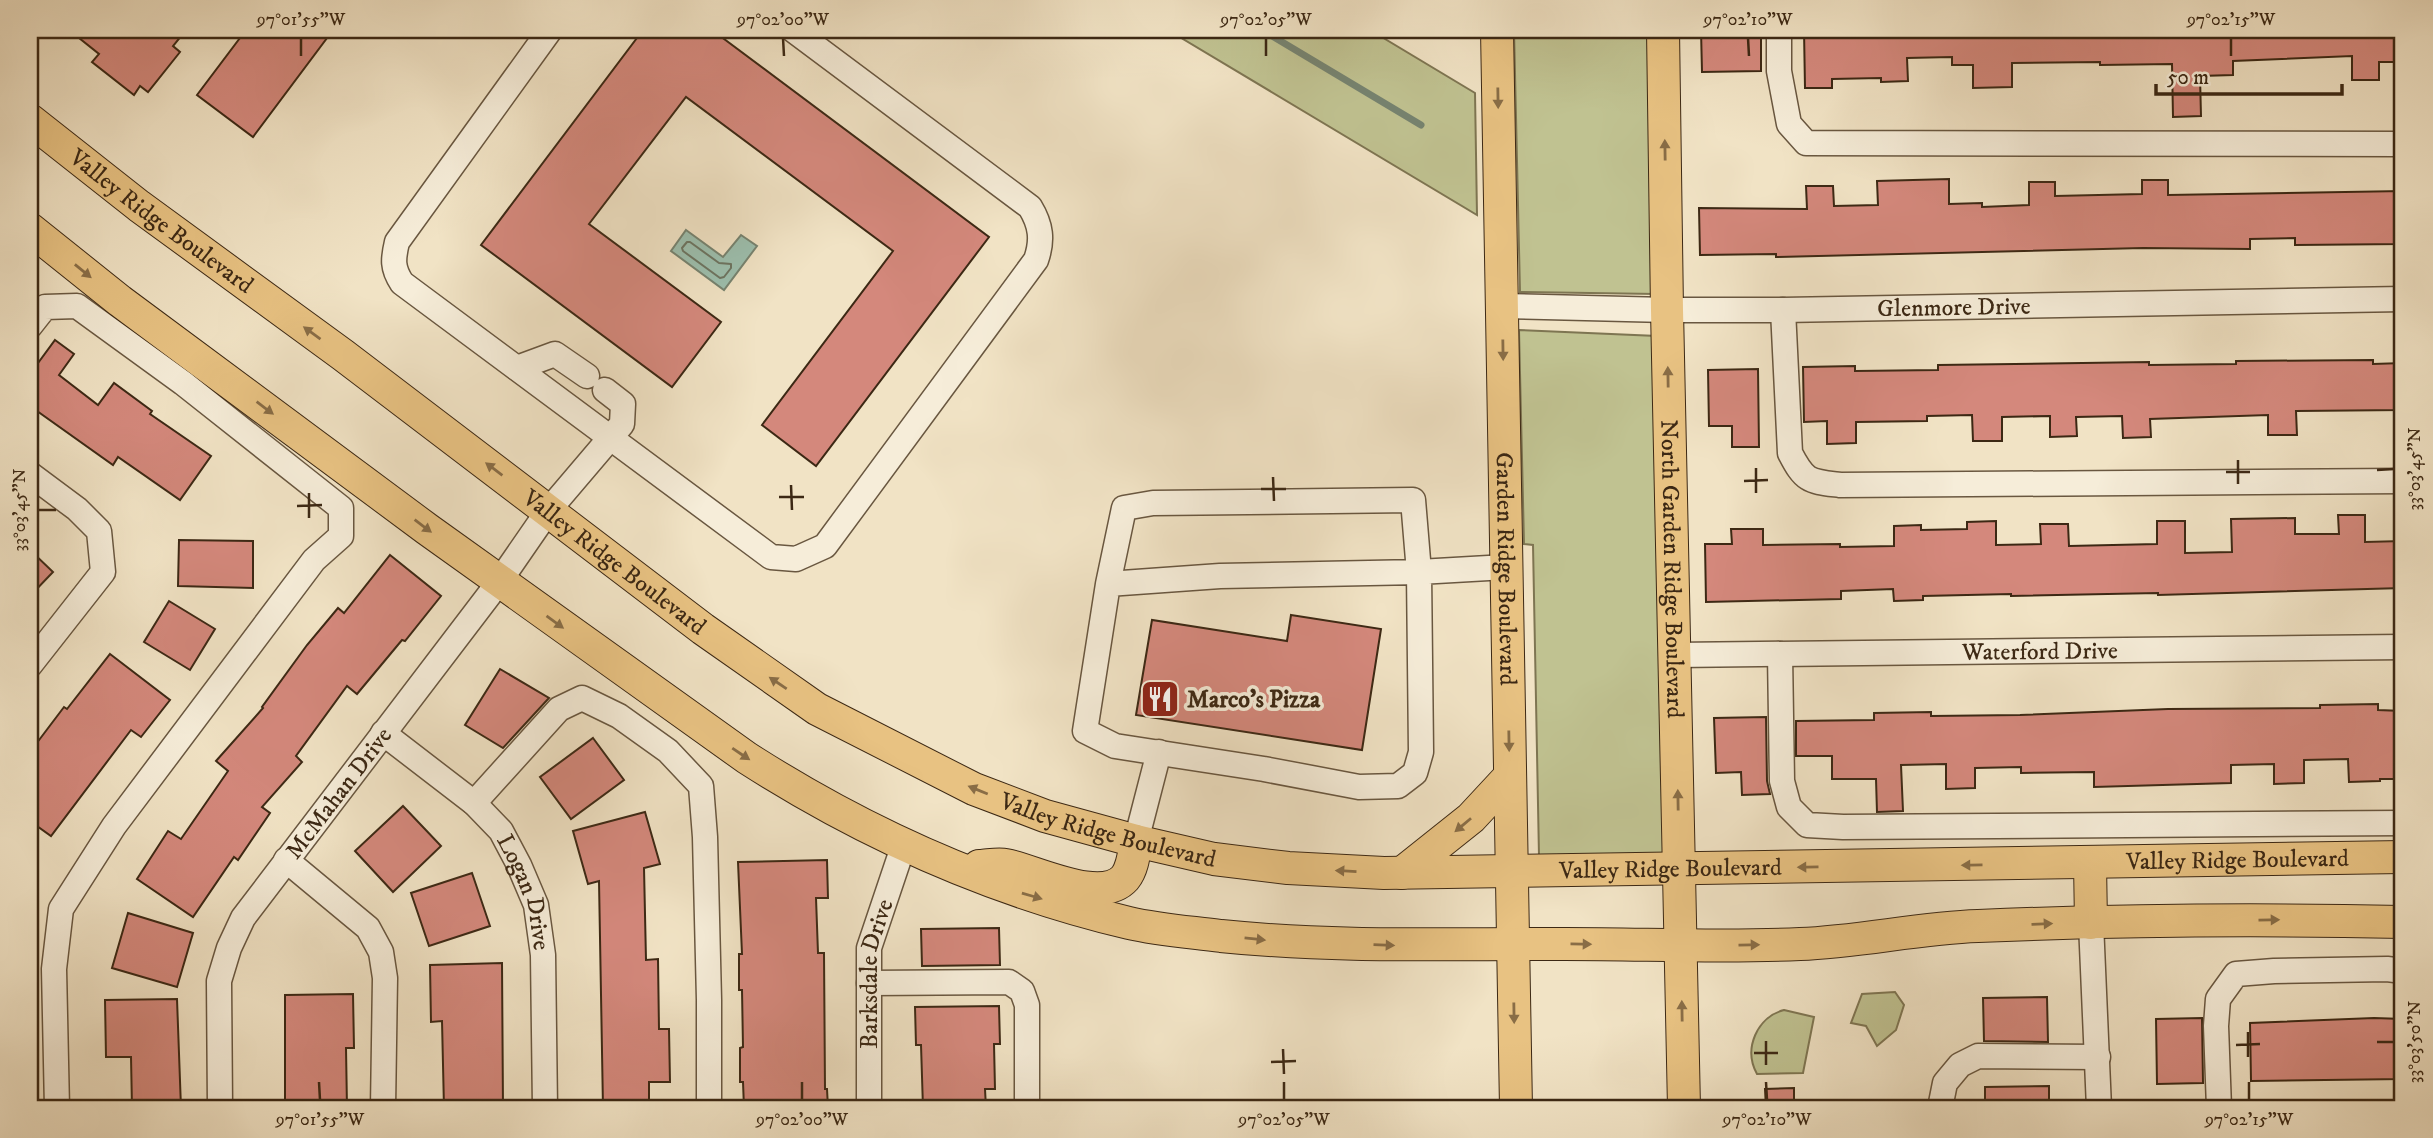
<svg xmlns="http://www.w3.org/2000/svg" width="2433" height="1138" font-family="'IM FELL DW Pica',serif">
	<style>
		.green { fill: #c0c291; stroke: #7e7552; stroke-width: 2 }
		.water { fill: #9cbfae; stroke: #768370; stroke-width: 2 }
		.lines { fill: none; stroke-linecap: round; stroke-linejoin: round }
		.shore { stroke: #6c7461; stroke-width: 2 }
		.stream { stroke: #768370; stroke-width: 7 }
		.building { fill: #d4887c; stroke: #3c2814; stroke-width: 2 }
		.minor-casing { stroke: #695740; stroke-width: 27 }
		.major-casing { stroke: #3c2814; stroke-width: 34 }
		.minor { stroke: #f6edd9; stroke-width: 24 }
		.major { stroke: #e8c282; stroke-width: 32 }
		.oneway { fill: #896d46 }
		.ticks { fill: none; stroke: #3c2814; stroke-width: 2.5 }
		.labels { text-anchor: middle; stroke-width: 7; stroke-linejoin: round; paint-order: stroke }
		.street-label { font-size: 24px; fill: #3c2814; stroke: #f6edd9 }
		.poi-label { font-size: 24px; font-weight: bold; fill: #3c2814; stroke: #f6edd9; text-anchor: start }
		.neatline { fill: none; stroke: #3c2814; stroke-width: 2.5 }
		.ticks-label { font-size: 18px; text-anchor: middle; fill: #3c2814 }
	</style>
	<rect width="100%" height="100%" fill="#f1e3c5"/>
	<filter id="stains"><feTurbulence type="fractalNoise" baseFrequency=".00286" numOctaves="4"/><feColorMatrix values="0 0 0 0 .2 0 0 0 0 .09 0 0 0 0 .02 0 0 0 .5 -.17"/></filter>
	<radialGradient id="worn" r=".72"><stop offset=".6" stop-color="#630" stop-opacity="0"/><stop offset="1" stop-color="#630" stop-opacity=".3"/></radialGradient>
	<!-- green -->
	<g class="green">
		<path d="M1168,30H1370L1475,93L1477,215Z"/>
		<path d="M1514,30H1651L1656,294L1520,292Z"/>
		<path d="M1519,330L1657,336L1668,854L1539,856L1533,545L1524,544Z"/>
		<path d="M1895,992L1904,1005L1896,1030L1877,1046L1866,1026L1851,1023L1862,994Z"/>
		<path d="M1784,1010L1814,1017L1803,1073L1757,1074C1743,1049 1757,1017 1784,1010Z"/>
	</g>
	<!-- water -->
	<path class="water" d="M686,230L723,257L741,235L757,246L724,290L671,251Z"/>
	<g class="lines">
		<!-- shore -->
		<path class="shore" d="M687,242H690L719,263L731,264V268L724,277L720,278L683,251L682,248Z"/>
		<!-- stream -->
		<path class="stream" d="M1262,30L1421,125"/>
	</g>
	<!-- building -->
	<g class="building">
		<path d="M69,30H186L173,46L180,52L148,92L140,86L134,95L92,62L99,54Z"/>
		<path d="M246,30H333L253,137L197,95Z"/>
		<path d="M643,30H712L989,237L816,466L762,425L893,251L686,97L589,224L721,322L672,387L481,245Z"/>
		<path d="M1701,30H1761V71L1702,72Z"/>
		<path d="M1804,30H2403V62H2379V80H2352V56L2233,61V75L2200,76L2201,116L2173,117L2172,64L2100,65V62L2012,63V87L1973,88V65H1952V57L1907,58L1908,81L1881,82V78L1832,79V88H1805Z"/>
		<path d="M1949,179V204L1982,203V207L2029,205V182H2055V196L2142,194V180H2168V195L2403,191V244L2295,245V238L2250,239V249L2143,248L1776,257V254L1700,255L1699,208L1807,209L1806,186H1833L1834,206L1878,205L1877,181Z"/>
		<path d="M55,340L74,354L59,375L98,405L114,383L152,411L150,414L211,456L180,500L118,457L113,465L30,406V374Z"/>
		<path d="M2373,360V364L2403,363V410L2296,411L2297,435H2268V415L2150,419L2151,437L2123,438L2122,416L2076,417L2077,436L2050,437V416L2002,417V441H1973L1972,415L1927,416V421L1856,422V443L1827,444V421L1804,422L1803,367L1855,366V371L1938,370V365L2149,362V365L2236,364V361Z"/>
		<path d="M1758,369L1759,447H1732V426H1709L1708,370Z"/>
		<path d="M2338,515H2365V542L2403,541V588L2158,595V593L2011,596V594L1923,596V600L1894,601L1893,589L1841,591V599L1706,602L1705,544H1732L1731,529H1763V545L1840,544V547L1894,546V526L1921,525V530L1967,529V522L1996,521V545L2041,544L2040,524H2068L2069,546L2157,544V521H2185V553L2232,552L2231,519L2295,518V534H2339Z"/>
		<path d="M179,540L253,541V588L178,586Z"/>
		<path d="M30,550L53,572L30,596Z"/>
		<path d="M390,555L441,596L405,641L402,640L357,694L347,686L296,756L302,762L262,807L270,813L238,860L234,857L193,917L137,879L168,831L181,839L228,771L216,761L263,708L262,707L307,645L338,608L344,613Z"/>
		<path d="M169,601L215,629L190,670L144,642Z"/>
		<path d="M1291,615L1381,629L1362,750L1136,715L1152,620L1287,641Z"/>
		<path d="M110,654L170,700L141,737L131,730L51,836L30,821V752L64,707L67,709Z"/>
		<path d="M500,669L549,698L503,748L465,725Z"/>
		<path d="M2378,704V710L2403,711V779H2380V781L2349,782L2348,759L2304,760V783L2274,784V764L2231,765V783L2094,787V772L2021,773V767L1975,768V788L1946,789V764L1901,765L1903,811L1877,812L1876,779H1832V756H1796V721L1874,720V713L1931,712V716L2020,715L2168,709L2320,708V705Z"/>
		<path d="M1766,717L1767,781L1770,794L1742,795L1741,772L1716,773L1714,718Z"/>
		<path d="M593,738L624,780L571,819L540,777Z"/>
		<path d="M403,806L441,846L393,892L355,851Z"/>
		<path d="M645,812L660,864L644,868L646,960L658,959L659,1029H669L670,1082H649V1108H603L599,881L588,884L573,831Z"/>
		<path d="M827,860L828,898H816L818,953H824L825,1089H827L828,1108H744L743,1082H740V1048L743,1047L742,990H739V954H742L738,862Z"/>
		<path d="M472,873L490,926L429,946L411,893Z"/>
		<path d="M128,913L193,933L177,987L112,968Z"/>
		<path d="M999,928L1000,965L922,966L921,929Z"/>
		<path d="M502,963L503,1108H444L442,1021L431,1022L430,965Z"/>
		<path d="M353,994L354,1048H346L347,1108H285V995Z"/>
		<path d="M2047,997L2048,1042L1984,1041L1983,998Z"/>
		<path d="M177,999L181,1108H132L131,1057H106L105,1000Z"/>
		<path d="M999,1006L1000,1044H994L995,1089H985L986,1108H923L921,1045H916L915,1007Z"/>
		<path d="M2202,1018L2203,1083L2157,1084L2156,1019Z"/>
		<path d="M2374,1018L2403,1019V1079L2251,1081L2250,1023Z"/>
		<path d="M2049,1086V1108H1985V1087Z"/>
		<path d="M1794,1088V1108H1766L1765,1089Z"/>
	</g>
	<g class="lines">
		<!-- minor casing -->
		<g class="minor-casing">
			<g id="minor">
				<path d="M550,30L397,242C393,259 392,268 402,283L771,557L796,559L825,546L1036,260C1043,240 1041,225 1030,207L793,30"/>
				<path d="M1779,30V71L1789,124L1806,143L2403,144"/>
				<path id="s1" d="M1502,306L1667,310H1783L2403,299"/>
				<path d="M1783,310L1790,453C1805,482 1809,481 1840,485L2403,481"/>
				<path d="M30,326L45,307L77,306L183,383L341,508V536L314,560L114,826L61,909L54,969L57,1108"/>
				<path d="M517,368L555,354L587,376"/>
				<path d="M30,474L77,509L99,531L103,572L30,665"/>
				<path d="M1108,584L1124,508L1153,503L1413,500L1419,572L1421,752L1415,773L1398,786L1359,787L1264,769L1115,746L1085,731L1108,584L1220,576L1419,572L1506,567"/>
				<path d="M1780,654L1782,781L1789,807L1807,825L1843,827L2403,823"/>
				<path id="s2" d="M1676,655L2403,647"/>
				<path id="s3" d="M383,733L474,803L501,831L519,865L536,905L543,955L545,1108"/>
				<path d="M474,803L559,709L582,698L619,716L668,751L701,786L705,837L709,1000V1108"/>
				<path d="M1136,841L1159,752"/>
				<path d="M286,860L368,928L381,952L385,978L383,1108"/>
				<path d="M2091,923L2099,1108"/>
				<path d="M869,983L1009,982L1022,991L1027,1005V1108"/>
				<path id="s4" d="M220,1108L219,981L229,948L243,918L499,582L548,511L622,424L623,404L605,390"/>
				<path id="s5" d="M869,1108V948L904,844"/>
				<path d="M1940,1108L1945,1083L1960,1065L1978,1056L2098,1057"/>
				<path d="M2219,1108L2216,1026L2218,999L2236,974L2274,971L2387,969L2403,971"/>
			</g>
		</g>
		<!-- major casing -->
		<g class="major-casing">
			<g id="major">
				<path id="s6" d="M1497,30L1516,1108"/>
				<path id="s7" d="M1663,30L1667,310L1684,1108"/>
				<path id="s8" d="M30,120L139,206L343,355L703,629L817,709L974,789L1045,816L1136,841L1214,859L1288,868L1384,873L2403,857"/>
				<path d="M30,229L120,301L427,529L747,758C864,833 994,891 1129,923C1159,930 1190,932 1221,936C1329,947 1436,944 1544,944C1630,943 1715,948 1800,944C1859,942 1918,928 1978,926C2119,920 2262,919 2403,922"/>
				<path d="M2090,863L2091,923"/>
				<path d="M979,866C987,866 997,863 1006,865C1036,871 1101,905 1125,878C1133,868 1134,853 1136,841"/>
				<path d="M1402,873L1471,818L1510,776"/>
			</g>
		</g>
		<!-- minor -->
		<use href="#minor" class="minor"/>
		<!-- major -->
		<use href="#major" class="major"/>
	</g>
	<!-- one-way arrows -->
	<defs><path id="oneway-solid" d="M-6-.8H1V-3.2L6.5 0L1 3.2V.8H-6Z" transform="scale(1.75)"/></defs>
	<g class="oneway">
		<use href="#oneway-solid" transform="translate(1498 98) rotate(89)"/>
		<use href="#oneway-solid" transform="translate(1665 150) rotate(-91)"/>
		<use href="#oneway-solid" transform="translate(83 271) rotate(39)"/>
		<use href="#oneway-solid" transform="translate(312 333) rotate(-144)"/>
		<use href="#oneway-solid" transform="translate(1503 350) rotate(89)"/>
		<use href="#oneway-solid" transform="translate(1668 377) rotate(-91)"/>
		<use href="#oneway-solid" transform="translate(265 408) rotate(37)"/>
		<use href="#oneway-solid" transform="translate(494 469) rotate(-143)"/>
		<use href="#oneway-solid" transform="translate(423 526) rotate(37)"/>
		<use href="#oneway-solid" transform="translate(555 622) rotate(36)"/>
		<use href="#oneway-solid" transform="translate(778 683) rotate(-146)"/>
		<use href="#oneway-solid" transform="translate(1509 741) rotate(89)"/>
		<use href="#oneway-solid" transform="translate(741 754) rotate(34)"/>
		<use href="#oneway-solid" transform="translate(978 790) rotate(-158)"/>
		<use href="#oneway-solid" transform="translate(1678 800) rotate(-91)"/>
		<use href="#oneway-solid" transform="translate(1463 825) rotate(140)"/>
		<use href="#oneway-solid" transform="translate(1972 865) rotate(179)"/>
		<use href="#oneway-solid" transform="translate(1808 867) rotate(179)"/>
		<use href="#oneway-solid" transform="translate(1346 871) rotate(-177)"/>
		<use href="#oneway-solid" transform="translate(1032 896) rotate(16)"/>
		<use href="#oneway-solid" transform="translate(2269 920) rotate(-1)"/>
		<use href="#oneway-solid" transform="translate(2042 924) rotate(-2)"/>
		<use href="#oneway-solid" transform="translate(1255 939) rotate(6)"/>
		<use href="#oneway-solid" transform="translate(1581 944) rotate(1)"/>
		<use href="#oneway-solid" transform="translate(1384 945) rotate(2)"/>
		<use href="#oneway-solid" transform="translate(1749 945) rotate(-1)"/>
		<use href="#oneway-solid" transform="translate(1682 1011) rotate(-91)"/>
		<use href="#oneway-solid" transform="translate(1514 1013) rotate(89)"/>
	</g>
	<!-- ticks -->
	<path class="ticks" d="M301,38V56M783,38L784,56M1266,38V56M1748,38L1749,56M2231,38V56M2238,460V484M1756,468V493M2377,470L2394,469M2226,472H2250M1273,477L1274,501M1744,481L1768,480M791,485L792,510M1261,489H1286M309,493V518M779,497H804M297,506L322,505M38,510H56M2248,1032V1057M1766,1041V1065M2377,1042H2394M2236,1045L2260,1044M1283,1049L1284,1074M1754,1053H1778M1271,1062L1296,1061M319,1082L320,1100M802,1082V1100M1284,1082V1100M1766,1082L1767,1100M2249,1082V1100"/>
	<!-- icons -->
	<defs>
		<g id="restaurant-square" transform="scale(2.0125)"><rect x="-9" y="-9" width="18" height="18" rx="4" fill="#8f2418" stroke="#f6edd9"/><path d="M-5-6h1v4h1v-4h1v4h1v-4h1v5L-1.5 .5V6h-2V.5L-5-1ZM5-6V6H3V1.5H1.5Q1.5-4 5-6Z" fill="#fff"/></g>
	</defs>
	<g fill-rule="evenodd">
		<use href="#restaurant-square" x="1160" y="699"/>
	</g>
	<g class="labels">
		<!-- street labels -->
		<g class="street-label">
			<text dy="8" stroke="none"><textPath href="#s8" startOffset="166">Valley Ridge Boulevard</textPath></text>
			<text dy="8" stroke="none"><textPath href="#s1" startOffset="452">Glenmore Drive</textPath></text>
			<text dy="8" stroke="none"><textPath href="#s8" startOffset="733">Valley Ridge Boulevard</textPath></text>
			<text dy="8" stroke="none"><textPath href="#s6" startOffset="539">Garden Ridge Boulevard</textPath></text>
			<text dy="8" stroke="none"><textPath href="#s7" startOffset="539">North Garden Ridge Boulevard</textPath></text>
			<text dy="8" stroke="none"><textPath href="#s2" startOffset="364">Waterford Drive</textPath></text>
			<text dy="8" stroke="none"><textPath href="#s4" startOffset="352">McMahan Drive</textPath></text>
			<text dy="8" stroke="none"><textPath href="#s8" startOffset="1300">Valley Ridge Boulevard</textPath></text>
			<text dy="8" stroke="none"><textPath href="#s8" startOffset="2434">Valley Ridge Boulevard</textPath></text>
			<text dy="8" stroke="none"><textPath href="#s8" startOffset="1867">Valley Ridge Boulevard</textPath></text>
			<text dy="8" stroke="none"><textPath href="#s3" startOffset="220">Logan Drive</textPath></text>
			<text dy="8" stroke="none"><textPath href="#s5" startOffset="135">Barksdale Drive</textPath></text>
		</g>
		<!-- poi labels -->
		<g class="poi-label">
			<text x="1187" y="707">Marco's Pizza</text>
		</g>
	</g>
	<!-- margin -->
	<rect width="2433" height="1138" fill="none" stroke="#f1e3c5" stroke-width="77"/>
	<!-- scale -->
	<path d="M2156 84v10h186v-10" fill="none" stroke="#3c2814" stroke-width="3.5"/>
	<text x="2167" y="84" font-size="21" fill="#3c2814" stroke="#f6edd9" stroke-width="5" paint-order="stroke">50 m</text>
	<rect x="38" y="38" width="2356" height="1062" class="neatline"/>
	<g class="ticks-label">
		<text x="301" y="25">97°01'55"W</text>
		<text x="783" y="25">97°02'00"W</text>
		<text x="1266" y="25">97°02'05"W</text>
		<text x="1748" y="25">97°02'10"W</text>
		<text x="2231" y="25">97°02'15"W</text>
		<text transform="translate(2414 469) rotate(-90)" y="6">33°03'45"N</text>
		<text transform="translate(19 510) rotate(-90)" y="6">33°03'45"N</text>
		<text transform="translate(2414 1042) rotate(-90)" y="6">33°03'50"N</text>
		<text x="320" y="1125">97°01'55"W</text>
		<text x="802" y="1125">97°02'00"W</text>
		<text x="1284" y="1125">97°02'05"W</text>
		<text x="1767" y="1125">97°02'10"W</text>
		<text x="2249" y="1125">97°02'15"W</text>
	</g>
	<rect width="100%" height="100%" filter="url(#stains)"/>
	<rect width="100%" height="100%" fill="url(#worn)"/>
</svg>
